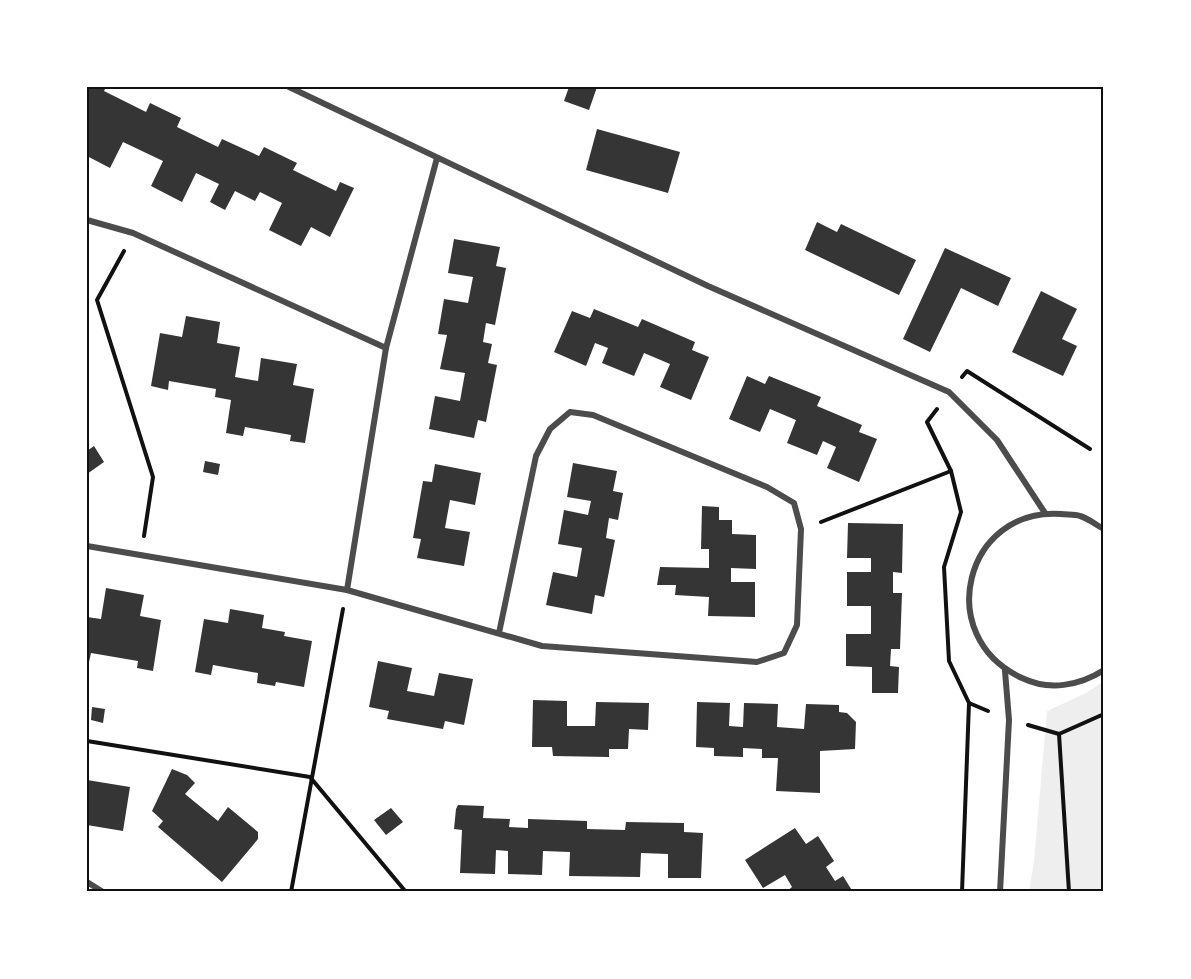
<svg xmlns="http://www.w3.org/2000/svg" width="1191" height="979" font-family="Signika,sans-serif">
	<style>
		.green { fill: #eee }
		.building { fill: #353535 }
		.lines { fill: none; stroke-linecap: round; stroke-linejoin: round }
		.path { stroke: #111; stroke-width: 4 }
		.minor { stroke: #4c4c4c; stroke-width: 6 }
		.neatline { fill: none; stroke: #111; stroke-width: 2 }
	</style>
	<rect width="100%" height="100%" fill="#fff"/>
	<!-- green -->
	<path class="green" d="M1104,681V892H1029L1034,861L1047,711L1086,693Z"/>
	<!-- building -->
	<g class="building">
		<path d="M87,87H106L104,91L146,112L150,103L181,118L177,127L218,147L222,139L259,156L264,147L297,163L293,170L336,191L340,182L354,188L330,237L311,227L301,246L269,230L282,203L260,192L255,201L235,191L225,210L210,202L219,184L196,173L182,202L151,186L163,161L123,142L110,168L87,156Z"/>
		<path d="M569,87H597L589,110L564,101Z"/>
		<path d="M597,129L680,152L668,193L586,170Z"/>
		<path d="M817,222L837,232L841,224L916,260L899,295L805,250Z"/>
		<path d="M454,239L500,247L496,266L506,268L495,325L486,323L483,342L492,344L488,363L497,365L486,422L478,420L474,438L429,429L435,396L460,401L465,373L440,369L447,335L438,334L444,299L468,303L473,277L448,273Z"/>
		<path d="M945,248L1011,278L998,306L961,288L930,352L903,339Z"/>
		<path d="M1041,291L1077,309L1062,339L1077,346L1063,376L1012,352Z"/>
		<path d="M594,309L638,327L642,319L695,342L692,350L709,357L691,400L660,387L670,364L644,353L634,376L602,363L608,348L595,343L586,366L554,352L572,311L590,318Z"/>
		<path d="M186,316L220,322L217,343L240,347L235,377L258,381L261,358L297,364L293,385L314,389L305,443L290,441L291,435L245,427L243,436L226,433L231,400L215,397L216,389L169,381L168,390L151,386L160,333L182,337Z"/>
		<path d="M747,376L765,384L769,376L821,397L817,406L862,425L859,432L877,439L859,482L827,468L836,447L823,441L817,455L787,443L796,420L770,409L760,432L729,419Z"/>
		<path d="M94,446L104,462L87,474V451Z"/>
		<path d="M205,461L220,464L218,475L203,472Z"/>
		<path d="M573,463L617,471L613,491L623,493L618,520L609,518L606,538L615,540L604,597L595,595L592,614L546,605L553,572L577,577L582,548L558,544L564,510L588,515L591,501L567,497Z"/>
		<path d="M435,464L481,473L475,505L450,500L445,528L470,532L464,566L417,558L421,539L413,538L423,481L432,482Z"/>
		<path d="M702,506L719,507V520H732V534L756,535V569L731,568V582H755V617L708,616L709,597L675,595L676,585H657L660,567L709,568V549H701Z"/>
		<path d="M848,523L903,524L902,573L893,572V593H902L900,649H891L890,666L899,667L898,693H872V667L846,666V634H871V606H847V572H871V558H847Z"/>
		<path d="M106,588L144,595L140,616L161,620L153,671L137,668L138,661L91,653L89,662H87V617L101,619Z"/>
		<path d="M230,609L264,615L262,628L285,632L284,636L312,641L304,687L276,682L275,686L257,683L258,673L213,665L211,675L195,672L204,619L228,623Z"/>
		<path d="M378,661L412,668L407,691L434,696L439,673L473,679L464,725L445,721L443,729L387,719L389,711L369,707Z"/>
		<path d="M533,700L567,701V726H595L596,702L649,703L648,730L629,729L628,749H609V757L553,756L552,747H532Z"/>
		<path d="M697,702L730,703L729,726L743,727L744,703L778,704L777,727L804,729L806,704L839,705V712L847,713L856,722L855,749L820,751V793L776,791L778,758H762V749L743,748V757L714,756V748L696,747Z"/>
		<path d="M92,707L105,709L103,723L91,720Z"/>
		<path d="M172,769L187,775L195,783L185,794L218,821L228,807L258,832V839L222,882L158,827L163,821L152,811Z"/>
		<path d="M87,780L130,787L123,831L87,825Z"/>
		<path d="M458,805L484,806L483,818L510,819L509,827L528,828V819L587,821V829L625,830L626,822L684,823V832L703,833L701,878H668V854L641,853L640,877L569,876L570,852L543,851L542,875L508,874V851L496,850L495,874L460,873L462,830L454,829L456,809Z"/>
		<path d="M391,808L403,822L386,835L374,820Z"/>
		<path d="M795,828L806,844L818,836L834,861L826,867L835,881L843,876L853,892H786L792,887L785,875L763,888L745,860Z"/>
	</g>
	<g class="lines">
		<!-- path -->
		<g class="path">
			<path d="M124,251L97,300L153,477L144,536"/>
			<path d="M962,377L967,371L1090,449"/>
			<path d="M937,409L927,422L951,471L961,512L944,567L949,661L969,703L962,892"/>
			<path d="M821,522L951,471"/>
			<path d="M969,703L988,711"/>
			<path d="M1028,725L1059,734L1104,714"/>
			<path d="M1059,734L1069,892"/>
			<path d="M87,741L310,777L406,892"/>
			<path d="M291,892L343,609"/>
		</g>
		<!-- minor -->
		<g class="minor">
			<path d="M289,87L708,286L949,392L997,440L1045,513"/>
			<path d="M87,220L133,233L386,348"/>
			<path d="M1104,529C1096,525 1088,518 1080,516C1074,514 1067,515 1061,514C965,507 932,637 1022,678C1049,691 1079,686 1104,670"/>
			<path d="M87,546L347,590L386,348L437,158"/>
			<path d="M347,590L542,646L757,662L784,653L797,625L801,529L794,503L767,487L593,415L570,412L550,429L536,456L499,633"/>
			<path d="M87,882L103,892"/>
			<path d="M1000,892L1009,720L1005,671"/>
		</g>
	</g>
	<!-- border -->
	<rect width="1191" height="979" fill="none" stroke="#ffffff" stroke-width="177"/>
	<rect x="88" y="88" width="1014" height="802" class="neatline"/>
</svg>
